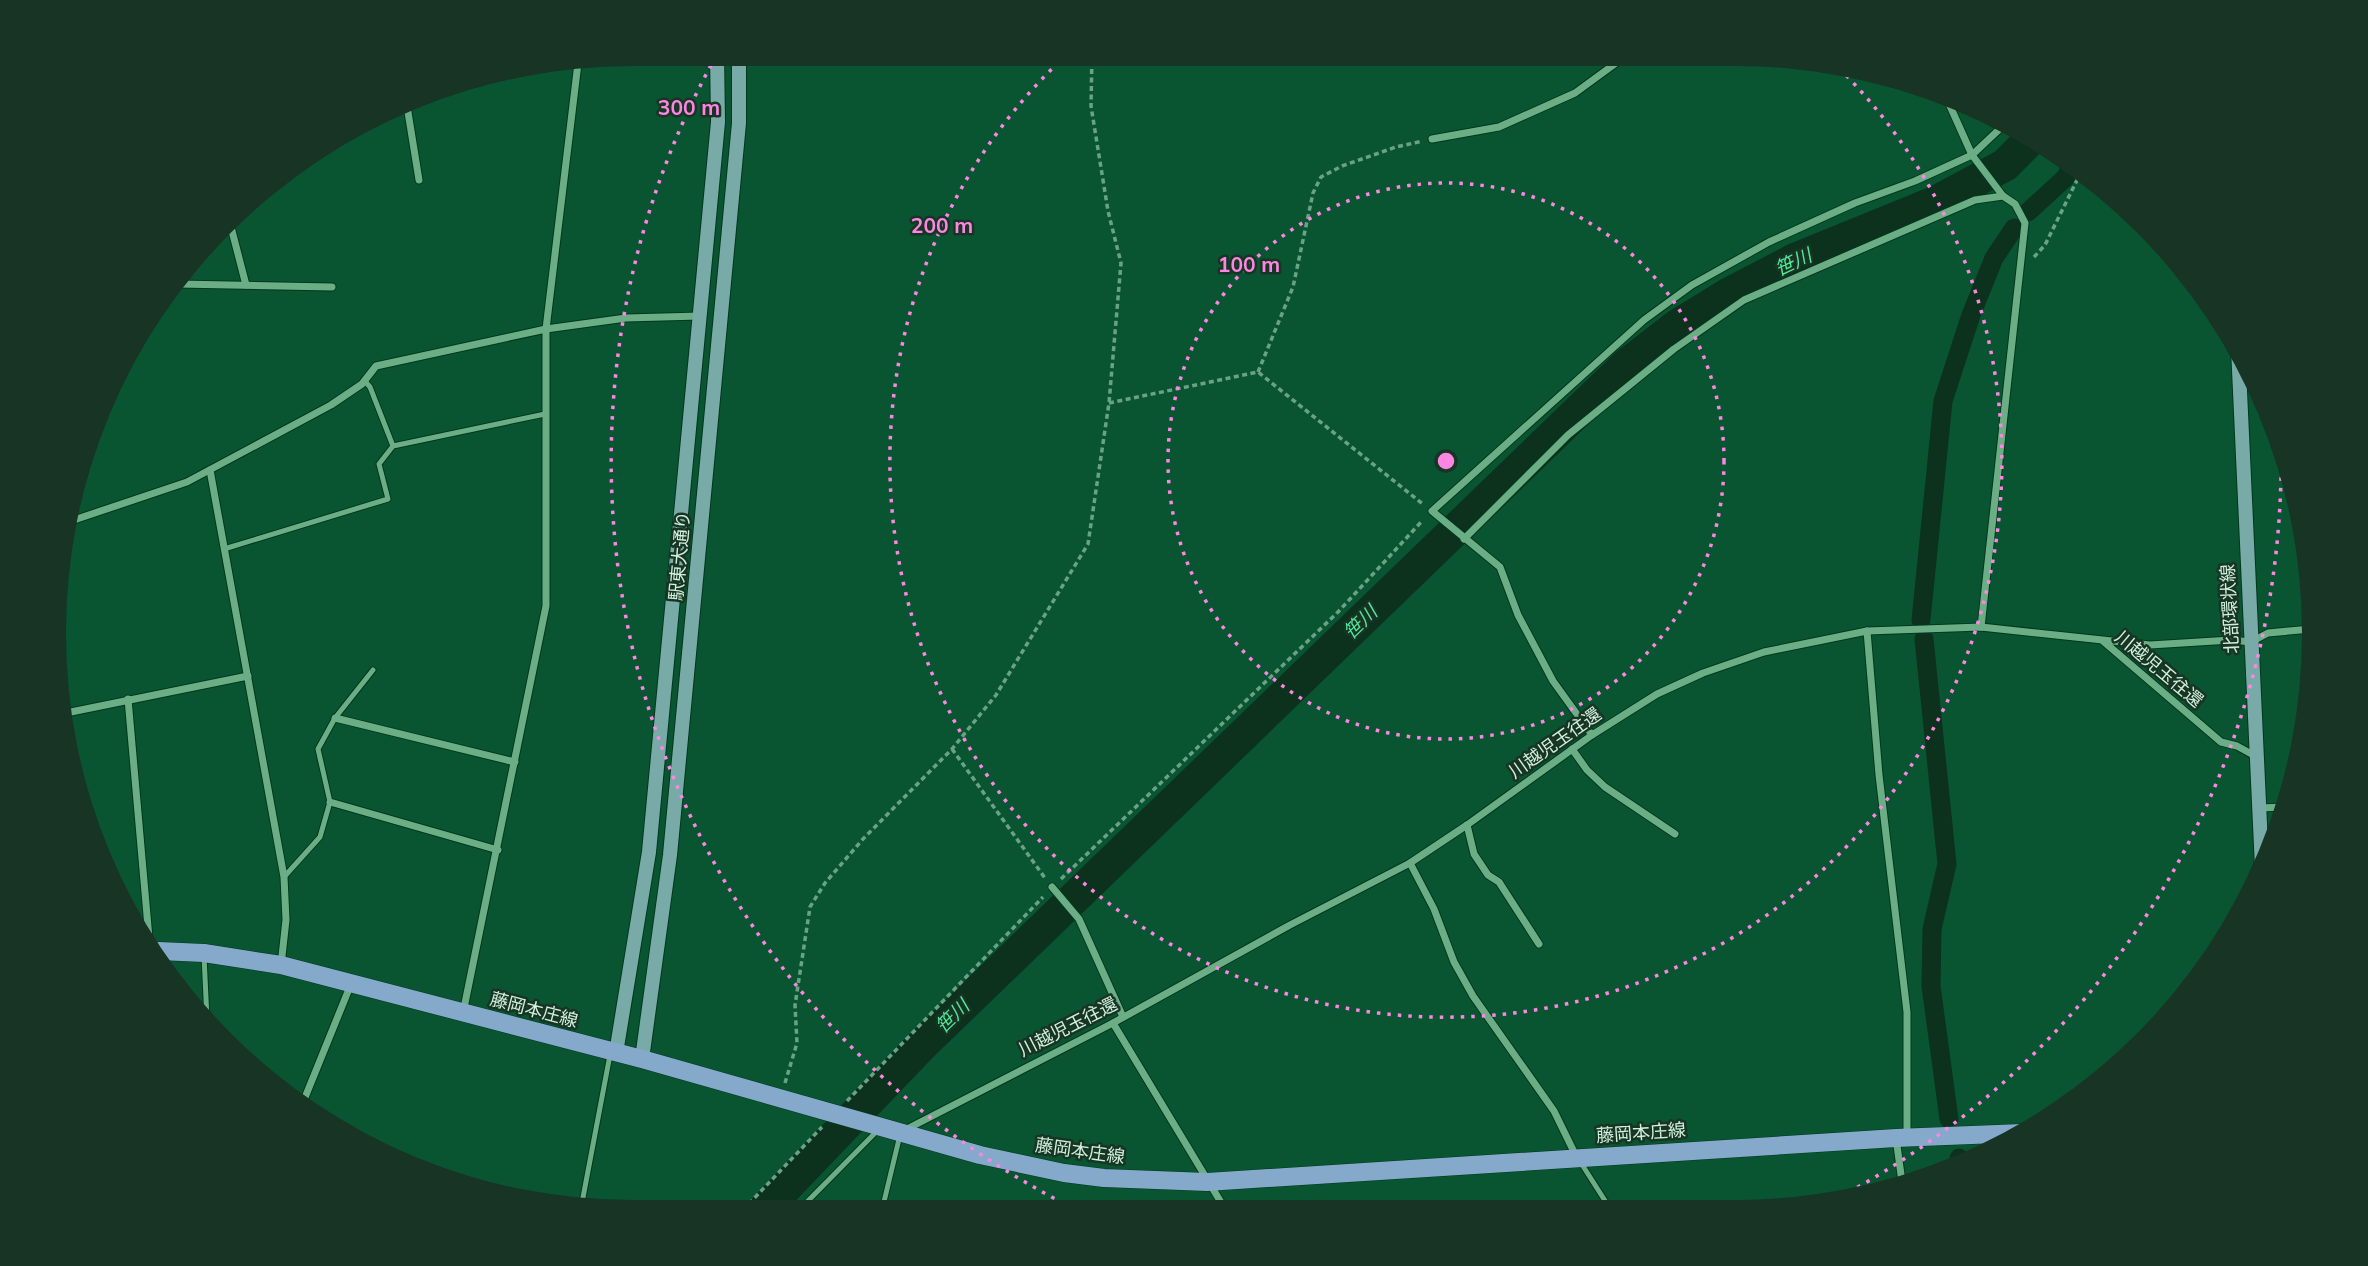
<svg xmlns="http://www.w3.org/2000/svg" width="2368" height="1266" font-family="Mulish,'Noto Sans JP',sans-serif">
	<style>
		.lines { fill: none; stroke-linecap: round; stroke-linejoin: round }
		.canal { stroke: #0c321e; stroke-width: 19 }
		.river { stroke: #0c321e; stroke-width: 33 }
		.lane-casing { stroke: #00381d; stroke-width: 7 }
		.street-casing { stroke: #00381d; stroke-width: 9 }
		.secondary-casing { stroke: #00381d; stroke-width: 16 }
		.primary-casing { stroke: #00381d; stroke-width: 19 }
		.path { stroke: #6ba285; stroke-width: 3.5; stroke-dasharray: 5 3.5; stroke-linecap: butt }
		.lane { stroke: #6bae85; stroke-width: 5 }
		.street { stroke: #6bae85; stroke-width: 7 }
		.secondary { stroke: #78aba8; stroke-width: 14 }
		.primary { stroke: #85a9cb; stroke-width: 18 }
		.ring { fill: none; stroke: #fd86e2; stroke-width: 3.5; stroke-dasharray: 3.5 7 }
		.labels { text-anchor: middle; stroke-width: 5; stroke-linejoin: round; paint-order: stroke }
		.street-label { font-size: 18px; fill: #d0f1db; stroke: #183424 }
		.water-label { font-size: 19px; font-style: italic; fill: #50e999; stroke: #183424 }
		.centre { fill: #fd86e2; stroke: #183424; stroke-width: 3.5 }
		.ring-label { font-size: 21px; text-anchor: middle; font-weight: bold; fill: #fd86e2; stroke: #183424; stroke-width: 5; stroke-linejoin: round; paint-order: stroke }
	</style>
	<rect width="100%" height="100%" fill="#095532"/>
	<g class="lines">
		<!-- canal -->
		<g class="canal">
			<path d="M2028,212L2065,178L2073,165"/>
			<path d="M1921,620L1943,401L1971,315L1994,258L2014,228"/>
			<path d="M1924,639L1947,864L1932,929L1931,986L1949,1119"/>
			<path d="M1959,1158L1962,1165"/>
		</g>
		<!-- river -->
		<path class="river" d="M764,1210L919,1048L1626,365L1678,325L1727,295L1796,259L1936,202L2005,165L2031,139"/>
		<!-- lane casing -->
		<g class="lane-casing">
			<g id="lane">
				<path d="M364,380L370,387L393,446"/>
				<path d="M224,549L388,499L379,464L393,446L545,414"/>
				<path d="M284,877L320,837L330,802L318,749L335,718L373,670"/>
				<path d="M204,956L207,1019"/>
				<path d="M1581,1163L1609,1207"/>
				<path d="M581,1208L610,1055"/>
				<path d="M799,1210L878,1130"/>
				<path d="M882,1210L900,1135"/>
			</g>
		</g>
		<!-- street casing -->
		<g class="street-casing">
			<g id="street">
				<path d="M1946,97L1972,155L2003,196L2015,204L2025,223L1981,627"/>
				<path d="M407,106L419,180"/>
				<path d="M1432,139L1499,127L1575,93L1627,55"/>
				<path d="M231,227L246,285"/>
				<path d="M178,284L332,287"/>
				<path d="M210,470L284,877L286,920L281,965"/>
				<path d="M68,522L187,482L331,405L362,384L376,366L546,329L626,318L700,316"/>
				<path d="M1464,539L1568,435L1674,349L1744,300L1975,200L2003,196"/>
				<path d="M1867,631L1879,775L1907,1012V1136"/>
				<path d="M2103,641L2221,742L2237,746L2257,757"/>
				<path d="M128,699L149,938"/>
				<path d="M61,714L248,676"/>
				<path d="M335,718L515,762"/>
				<path d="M1592,735L1553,681L1518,615L1500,567L1432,511L1644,320L1692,285L1769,242L1855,203L1915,181L1972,155L2006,123"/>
				<path d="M1572,749L1587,770L1605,787L1675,834"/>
				<path d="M330,802L498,850"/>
				<path d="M2259,808L2285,807"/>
				<path d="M1467,825L1474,854L1488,875L1499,882L1539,944"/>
				<path d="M1410,863L1434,909L1454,962L1473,996L1554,1111L1576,1156"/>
				<path d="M1052,887L1079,919L1123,1017"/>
				<path d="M463,1013L546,606V329L578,63"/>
				<path d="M1113,1023L1225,1209"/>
				<path d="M304,1100L351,984"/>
				<path d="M905,1130L1113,1023L1290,925L1410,863L1467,825L1592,735L1657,694L1703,673L1764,652L1867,631L1981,627L2150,645L2231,640L2251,642L2268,633L2311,629"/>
				<path d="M1896,1138L1902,1182"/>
			</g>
		</g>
		<!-- secondary casing -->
		<g class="secondary-casing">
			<g id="secondary">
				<path d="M2238,348L2262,868"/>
				<path d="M616,1053L649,852L718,122L717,54"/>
				<path d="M642,1059L670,855L739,123V54"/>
			</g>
		</g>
		<!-- primary casing -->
		<g class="primary-casing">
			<path id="primary" d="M159,951L204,953L281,965L642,1059L980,1155L1064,1173L1104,1178L1207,1182L1896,1138L2022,1133"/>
		</g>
		<!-- path -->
		<g class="path">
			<path d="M2034,257L2045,245L2082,170"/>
			<path d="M1258,372L1293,287L1313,193L1321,177L1342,166L1396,147L1423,141"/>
			<path d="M1109,403L1258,372L1424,505"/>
			<path d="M952,749L1045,878"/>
			<path d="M1061,879L1338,612L1423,520"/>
			<path d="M785,1083L797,1043L795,1005L810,907L825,883L863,839L952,749L996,695L1088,544L1109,403L1121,263L1108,211L1091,106L1092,55"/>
			<path d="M847,1101L1043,897"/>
			<path d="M743,1210L822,1127"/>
		</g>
		<!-- lane -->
		<use href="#lane" class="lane"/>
		<!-- street -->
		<use href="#street" class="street"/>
		<!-- secondary -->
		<use href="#secondary" class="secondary"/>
		<!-- primary -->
		<use href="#primary" class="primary"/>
	</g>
	<!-- distance rings -->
	<g class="ring">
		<circle cx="1446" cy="461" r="278"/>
		<path d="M1839 68A556 556 0 1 1 1063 58"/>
		<path d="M1073 1208A835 835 0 0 1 716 56M2281 446A835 835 0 0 1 1838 1198"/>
	</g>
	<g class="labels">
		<!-- street labels -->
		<g class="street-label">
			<text transform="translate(680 556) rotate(-85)" y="6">駅東大通り</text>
			<text transform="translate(2230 609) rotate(-93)" y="6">北部環状線</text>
			<text transform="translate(2159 669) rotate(40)" y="6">川越児玉往還</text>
			<text transform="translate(1555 743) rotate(-35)" y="6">川越児玉往還</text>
			<text transform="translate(534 1010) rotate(15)" y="6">藤岡本庄線</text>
			<text transform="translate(1068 1027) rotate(-27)" y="6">川越児玉往還</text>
			<text transform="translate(1641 1133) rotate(-4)" y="6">藤岡本庄線</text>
			<text transform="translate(1080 1151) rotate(8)" y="6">藤岡本庄線</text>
		</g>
		<!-- water labels -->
		<g class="water-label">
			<text transform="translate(1793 262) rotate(-25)" y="7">笹川</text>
			<text transform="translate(1360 622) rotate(-44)" y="7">笹川</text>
			<text transform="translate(952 1016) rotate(-44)" y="7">笹川</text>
		</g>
	</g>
	<!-- crop -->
	<path d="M0 0H2368V1266H0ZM632 66H1736A566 566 0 0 1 2302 632V634A566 566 0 0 1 1736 1200H632A566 566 0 0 1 66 634V632A566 566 0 0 1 632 66Z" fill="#183424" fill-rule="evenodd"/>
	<circle cx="1446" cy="461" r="10" class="centre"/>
	<g class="ring-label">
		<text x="689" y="115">300 m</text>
		<text x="942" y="233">200 m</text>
		<text x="1249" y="272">100 m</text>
	</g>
</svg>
